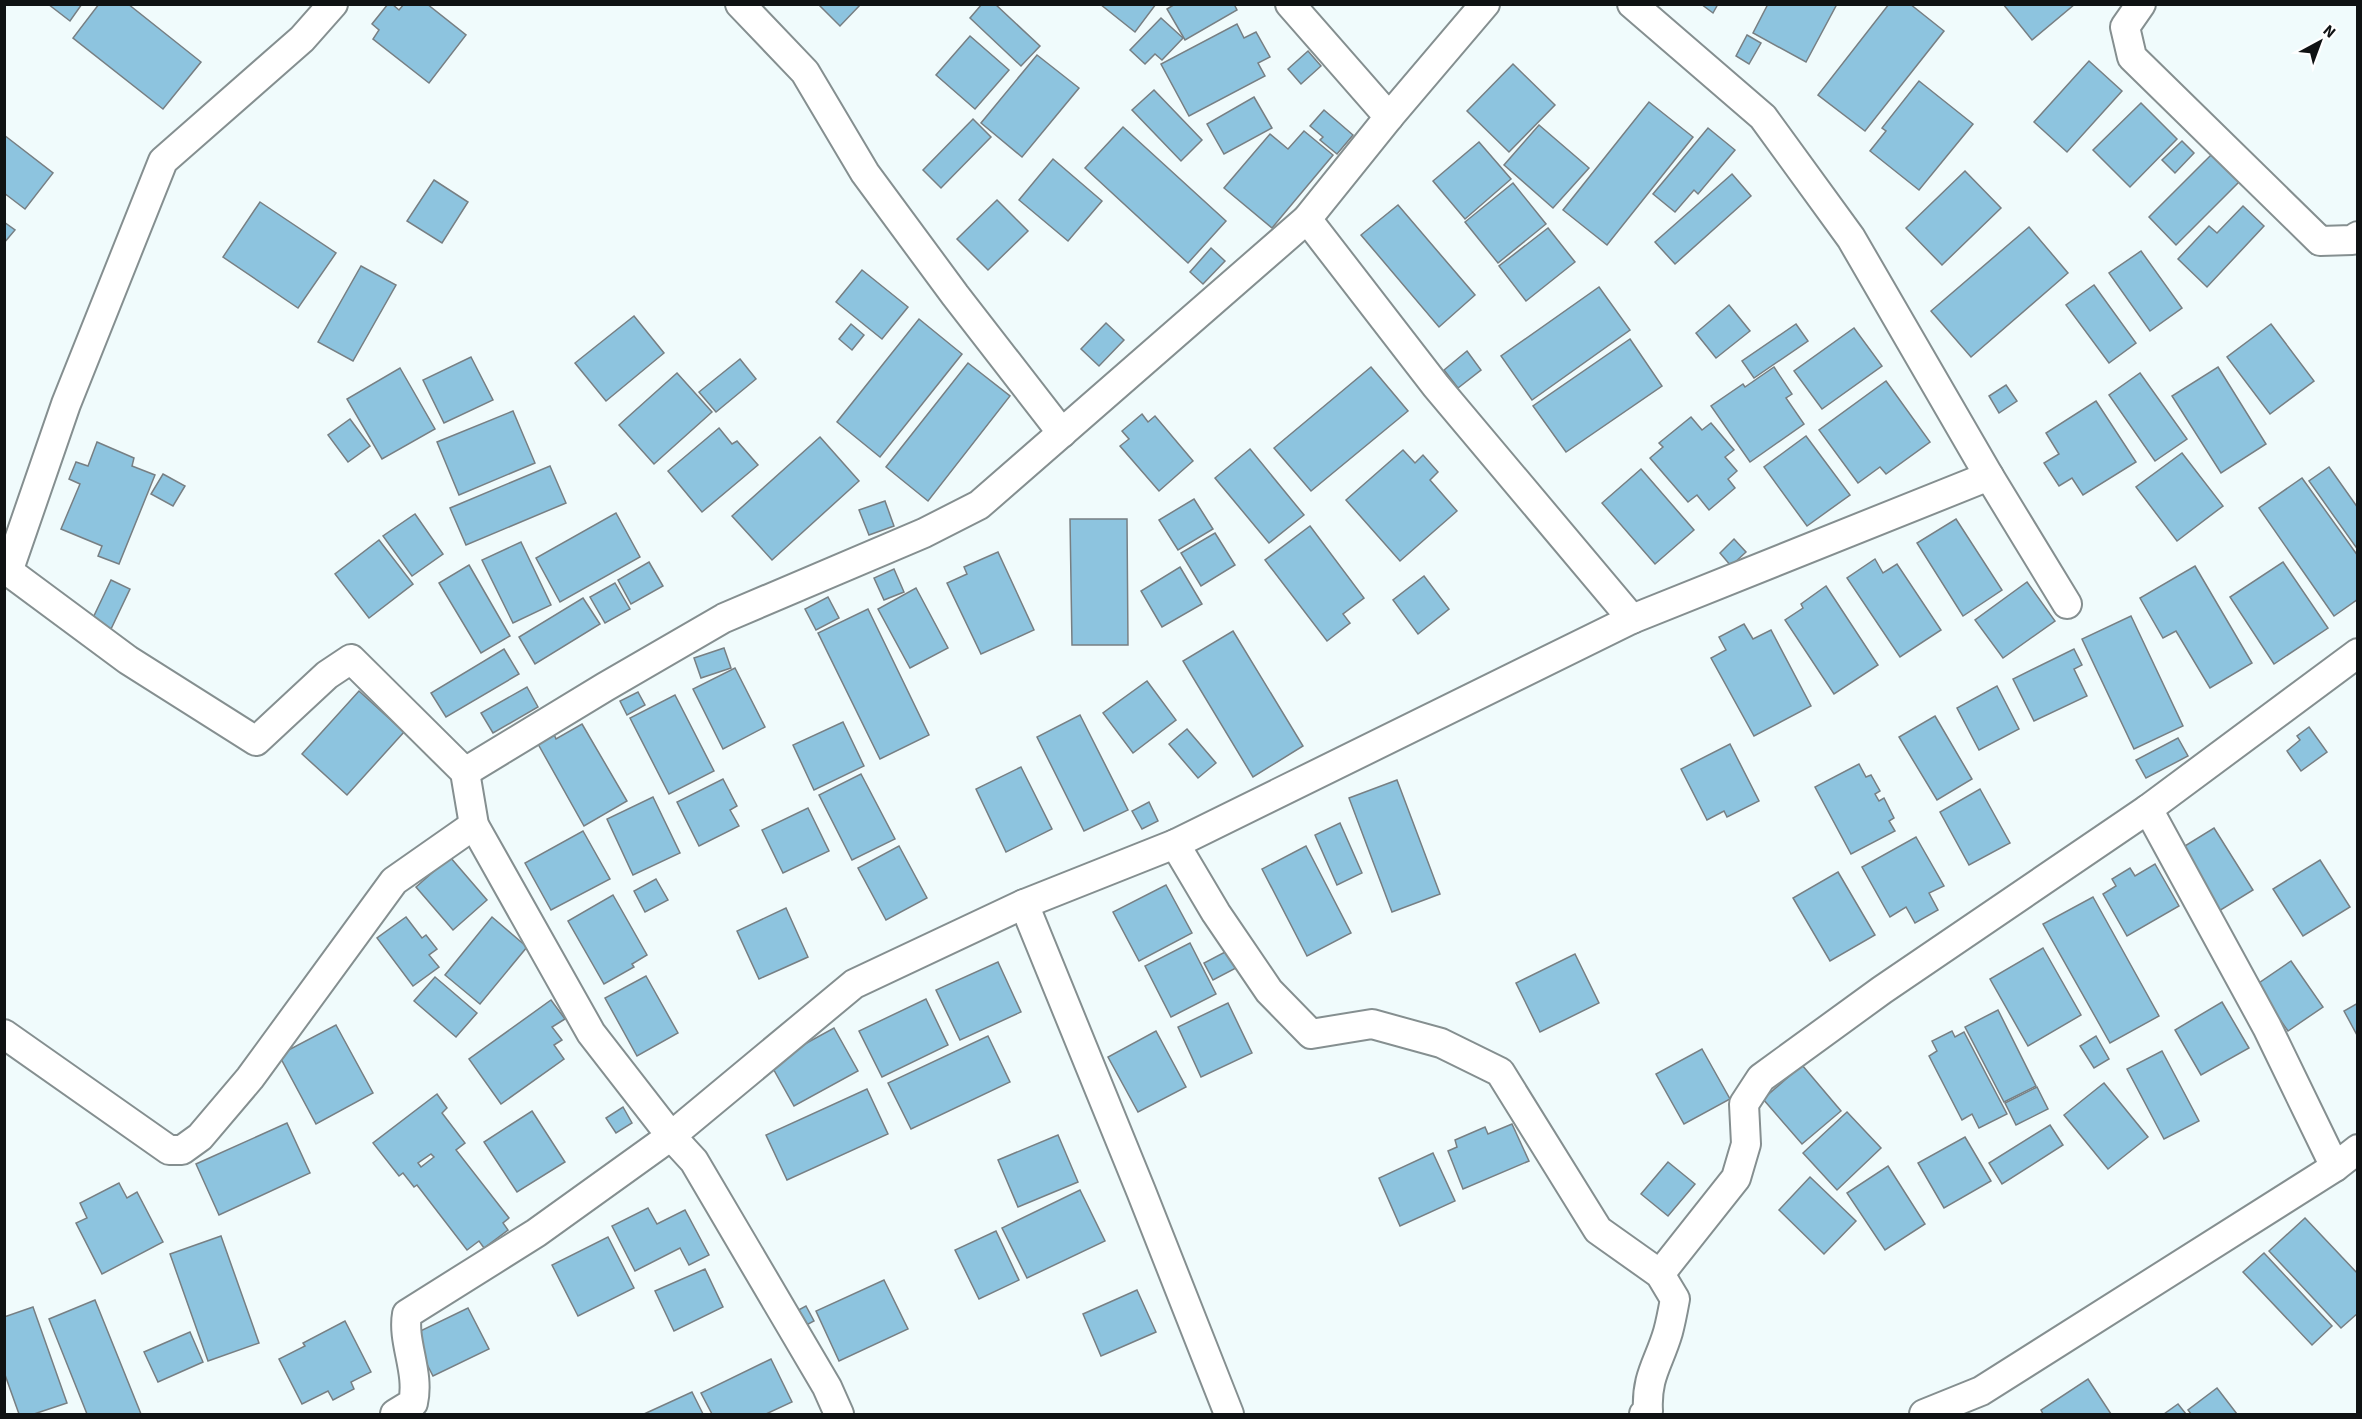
<svg xmlns="http://www.w3.org/2000/svg" width="2362" height="1419" font-family="'Source Sans 3',sans-serif">
	<style>
		.building { fill: #8dc4df; stroke: #777f83; stroke-width: 1.5; fill-rule: evenodd }
		.lines { fill: none; stroke-linecap: round; stroke-linejoin: round }
		.street-casing { stroke: #858f90; stroke-width: 32 }
		.street { stroke: #fff; stroke-width: 28 }
	</style>
	<rect width="100%" height="100%" fill="#f0fbfc"/>
	<!-- building -->
	<g class="building">
		<path d="M48,4H82L70,21Z"/>
		<path d="M99,4H128L201,62L163,109L73,38Z"/>
		<path d="M388,4H392L399,10L404,4H427L466,35L429,83L373,39L379,30L372,24Z"/>
		<path d="M818,4H861L840,26Z"/>
		<path d="M982,4H995L1040,46L1021,66L970,18Z"/>
		<path d="M1100,4H1156L1135,32Z"/>
		<path d="M1175,4H1234L1237,10L1185,40L1167,9Z"/>
		<path d="M1701,4H1718L1713,13Z"/>
		<path d="M1768,4H1837L1806,62L1753,33Z"/>
		<path d="M1889,4H1910L1944,31L1865,131L1818,95Z"/>
		<path d="M2003,4H2075L2032,40Z"/>
		<path d="M1161,18L1183,38L1162,60L1155,54L1145,64L1130,50Z"/>
		<path d="M1237,24L1244,38L1256,32L1270,57L1258,63L1265,76L1189,116L1161,64Z"/>
		<path d="M1747,35L1761,43L1749,64L1736,56Z"/>
		<path d="M970,36L1009,70L975,109L936,75Z"/>
		<path d="M1308,51L1321,66L1301,84L1288,69Z"/>
		<path d="M1037,55L1079,88L1022,157L981,123Z"/>
		<path d="M2089,61L2122,91L2067,152L2034,122Z"/>
		<path d="M1513,64L1555,105L1509,152L1467,111Z"/>
		<path d="M1919,81L1973,124L1919,190L1870,151L1886,131L1882,128Z"/>
		<path d="M1154,90L1202,140L1181,161L1132,110Z"/>
		<path d="M1254,97L1272,128L1224,154L1207,124Z"/>
		<path d="M1649,102L1693,137L1607,245L1563,210Z"/>
		<path d="M2141,103L2177,139L2130,187L2093,150Z"/>
		<path d="M1324,110L1353,135L1337,154L1320,140L1323,137L1310,126Z"/>
		<path d="M973,119L991,137L941,188L923,170Z"/>
		<path d="M1539,125L1589,168L1553,208L1504,165Z"/>
		<path d="M1123,127L1226,221L1188,263L1085,168Z"/>
		<path d="M1708,128L1735,150L1698,194L1694,190L1675,212L1653,194Z"/>
		<path d="M1304,131L1333,155L1272,228L1224,188L1270,134L1288,149Z"/>
		<path d="M4,135L53,173L25,209L4,193Z"/>
		<path d="M2182,141L2194,153L2175,173L2162,160Z"/>
		<path d="M1479,142L1511,179L1465,219L1433,181Z"/>
		<path d="M2213,153L2240,181L2176,245L2149,217Z"/>
		<path d="M1053,159L1102,201L1068,241L1019,200Z"/>
		<path d="M1965,171L2001,208L1942,265L1906,228Z"/>
		<path d="M1732,174L1751,196L1675,264L1655,242Z"/>
		<path d="M434,180L468,202L442,243L407,221Z"/>
		<path d="M1513,183L1546,224L1498,263L1465,222Z"/>
		<path d="M997,200L1028,231L988,270L957,239Z"/>
		<path d="M260,202L336,253L298,308L223,257Z"/>
		<path d="M1398,205L1475,295L1439,327L1361,235Z"/>
		<path d="M2243,206L2264,226L2207,287L2178,259L2209,226L2217,233Z"/>
		<path d="M4,222L15,230L4,243Z"/>
		<path d="M2029,227L2068,273L1971,357L1931,311Z"/>
		<path d="M1548,228L1575,262L1526,301L1499,266Z"/>
		<path d="M1211,248L1225,261L1203,284L1190,272Z"/>
		<path d="M2141,251L2182,308L2150,331L2109,273Z"/>
		<path d="M361,266L396,285L353,361L318,342Z"/>
		<path d="M862,270L908,307L882,339L836,302Z"/>
		<path d="M2094,285L2136,343L2109,363L2066,305Z"/>
		<path d="M1599,287L1630,330L1532,400L1501,356Z"/>
		<path d="M1729,305L1750,331L1716,358L1696,333Z"/>
		<path d="M634,316L664,353L606,401L575,363Z"/>
		<path d="M919,319L962,354L880,457L837,422Z"/>
		<path d="M1106,323L1124,340L1099,366L1081,349Z"/>
		<path d="M851,324L864,335L852,350L839,339Z"/>
		<path d="M1796,324L1808,341L1754,378L1742,361Z"/>
		<path d="M2271,324L2314,381L2270,414L2227,357Z"/>
		<path d="M1854,328L1882,366L1822,409L1794,371Z"/>
		<path d="M1630,339L1662,386L1566,452L1533,406Z"/>
		<path d="M1467,351L1481,370L1458,388L1444,370Z"/>
		<path d="M471,357L493,400L444,423L423,380Z"/>
		<path d="M740,359L756,379L716,412L699,392Z"/>
		<path d="M968,363L1010,396L928,501L886,467Z"/>
		<path d="M1371,367L1408,411L1311,491L1274,448Z"/>
		<path d="M1774,367L1792,394L1786,398L1804,424L1750,462L1711,406L1743,384L1745,387Z"/>
		<path d="M2218,367L2266,444L2221,473L2172,396Z"/>
		<path d="M400,368L435,429L382,459L347,399Z"/>
		<path d="M677,373L712,412L654,464L619,425Z"/>
		<path d="M2140,373L2187,439L2155,461L2109,395Z"/>
		<path d="M1886,381L1930,442L1886,474L1880,467L1858,483L1819,430Z"/>
		<path d="M2006,385L2017,401L1999,413L1989,396Z"/>
		<path d="M2096,401L2136,462L2083,495L2072,478L2059,486L2044,463L2059,454L2046,433Z"/>
		<path d="M513,411L535,463L459,495L437,442Z"/>
		<path d="M1142,414L1148,422L1155,416L1193,461L1159,491L1120,446L1129,439L1122,431Z"/>
		<path d="M1691,417L1702,430L1711,423L1734,450L1725,457L1737,471L1728,479L1735,488L1709,510L1697,495L1688,502L1650,458L1663,447L1659,443Z"/>
		<path d="M350,419L370,446L348,462L328,435Z"/>
		<path d="M719,428L732,444L737,441L758,465L702,512L668,471Z"/>
		<path d="M1806,436L1850,495L1807,526L1764,467Z"/>
		<path d="M820,437L859,481L772,560L732,516Z"/>
		<path d="M97,442L134,458L132,466L155,475L119,564L98,556L102,546L61,529L80,484L69,479L76,462L88,466Z"/>
		<path d="M1250,449L1304,515L1269,543L1215,478Z"/>
		<path d="M1403,450L1415,463L1423,455L1438,472L1430,480L1457,511L1400,561L1346,500Z"/>
		<path d="M2182,453L2223,506L2177,541L2136,487Z"/>
		<path d="M550,466L566,503L466,545L450,508Z"/>
		<path d="M2329,467L2358,508V550L2309,481Z"/>
		<path d="M1641,469L1694,530L1655,564L1602,503Z"/>
		<path d="M163,474L185,486L173,506L151,494Z"/>
		<path d="M2302,478L2358,556V599L2334,616L2259,508Z"/>
		<path d="M1194,499L1213,529L1178,550L1159,520Z"/>
		<path d="M885,501L894,526L869,535L859,510Z"/>
		<path d="M616,513L640,557L560,602L536,558Z"/>
		<path d="M415,514L443,554L412,576L383,536Z"/>
		<path d="M1070,519H1127L1128,645H1072Z"/>
		<path d="M1956,519L2002,590L1963,616L1917,543Z"/>
		<path d="M1310,526L1364,598L1343,614L1350,623L1327,641L1265,560Z"/>
		<path d="M1215,533L1235,565L1201,586L1181,553Z"/>
		<path d="M1734,539L1746,552L1731,566L1720,553Z"/>
		<path d="M379,540L413,584L369,618L335,574Z"/>
		<path d="M521,542L551,605L513,623L482,560Z"/>
		<path d="M998,552L1034,630L981,654L947,583L967,574L964,567Z"/>
		<path d="M1875,559L1883,573L1897,564L1941,630L1900,657L1847,578Z"/>
		<path d="M649,562L663,586L631,604L618,580Z"/>
		<path d="M2283,562L2328,628L2274,664L2230,597Z"/>
		<path d="M469,565L510,636L481,653L439,583Z"/>
		<path d="M2195,566L2252,663L2210,688L2176,631L2163,638L2140,598Z"/>
		<path d="M1180,567L1202,604L1162,627L1141,591Z"/>
		<path d="M894,569L904,592L884,600L874,578Z"/>
		<path d="M1424,576L1449,609L1418,634L1393,600Z"/>
		<path d="M111,580L130,589L111,629L92,620Z"/>
		<path d="M2027,582L2055,621L2003,658L1975,620Z"/>
		<path d="M615,583L630,609L605,623L590,597Z"/>
		<path d="M1826,586L1878,665L1834,694L1785,620L1803,608L1801,604Z"/>
		<path d="M916,588L948,648L910,668L878,609Z"/>
		<path d="M828,597L839,618L816,630L805,609Z"/>
		<path d="M583,598L600,624L535,664L519,637Z"/>
		<path d="M868,609L929,735L880,759L818,633Z"/>
		<path d="M2131,616L2183,726L2134,749L2082,639Z"/>
		<path d="M1744,624L1753,639L1771,630L1811,706L1754,736L1711,658L1726,650L1719,637Z"/>
		<path d="M1233,631L1303,746L1253,777L1183,661Z"/>
		<path d="M724,648L731,668L701,678L694,658Z"/>
		<path d="M504,649L519,674L446,717L431,693Z"/>
		<path d="M2074,649L2082,665L2074,669L2087,696L2034,721L2013,679Z"/>
		<path d="M735,668L765,727L723,749L693,689Z"/>
		<path d="M1147,681L1176,720L1133,753L1103,713Z"/>
		<path d="M1997,686L2019,729L1979,750L1957,708Z"/>
		<path d="M527,687L538,707L493,733L481,713Z"/>
		<path d="M359,691L404,732L347,795L302,754Z"/>
		<path d="M638,692L645,705L627,715L620,701Z"/>
		<path d="M675,695L714,771L669,794L630,718Z"/>
		<path d="M1080,715L1128,810L1084,831L1037,737Z"/>
		<path d="M1935,716L1972,779L1937,800L1899,737Z"/>
		<path d="M843,722L864,766L814,790L793,745Z"/>
		<path d="M582,724L627,801L584,826L538,744L554,734L556,739Z"/>
		<path d="M2309,727L2327,752L2301,771L2287,751L2300,740L2297,736Z"/>
		<path d="M1187,729L1216,763L1198,778L1169,744Z"/>
		<path d="M2178,738L2188,756L2146,778L2136,760Z"/>
		<path d="M1730,744L1759,801L1727,817L1724,811L1707,820L1681,769Z"/>
		<path d="M1859,764L1866,777L1871,775L1880,791L1875,794L1879,801L1884,798L1894,818L1889,821L1895,831L1851,854L1815,787Z"/>
		<path d="M1021,767L1052,829L1006,852L976,789Z"/>
		<path d="M861,774L895,839L852,860L819,795Z"/>
		<path d="M723,779L737,806L730,810L739,826L699,846L677,802Z"/>
		<path d="M1397,780L1440,894L1392,912L1349,798Z"/>
		<path d="M1980,789L2010,843L1969,865L1940,812Z"/>
		<path d="M653,797L680,853L633,875L607,819Z"/>
		<path d="M1149,802L1158,821L1142,829L1132,811Z"/>
		<path d="M808,808L829,851L783,873L762,830Z"/>
		<path d="M1340,823L1362,873L1337,885L1315,835Z"/>
		<path d="M2214,828L2253,890L2219,911L2180,849Z"/>
		<path d="M583,831L610,879L551,910L525,863Z"/>
		<path d="M1916,837L1944,886L1929,893L1938,910L1915,923L1906,907L1890,917L1862,867Z"/>
		<path d="M899,846L927,898L886,920L858,868Z"/>
		<path d="M1306,846L1351,933L1307,956L1262,869Z"/>
		<path d="M450,857L487,900L453,930L416,887Z"/>
		<path d="M2320,860L2350,907L2303,936L2273,889Z"/>
		<path d="M2155,864L2179,906L2127,936L2103,894L2116,886L2112,879L2130,868L2135,876Z"/>
		<path d="M1838,872L1875,935L1830,961L1793,898Z"/>
		<path d="M656,879L668,900L645,912L634,891Z"/>
		<path d="M1166,885L1192,933L1139,961L1113,912Z"/>
		<path d="M613,895L647,955L632,964L634,967L604,984L568,921Z"/>
		<path d="M2093,897L2159,1016L2110,1043L2043,924Z"/>
		<path d="M786,908L808,957L759,979L737,931Z"/>
		<path d="M406,917L422,938L426,935L437,949L429,955L439,967L413,986L377,938Z"/>
		<path d="M492,917L527,947L480,1004L445,975Z"/>
		<path d="M1190,943L1216,994L1171,1017L1145,966Z"/>
		<path d="M2043,948L2081,1015L2028,1046L1990,979Z"/>
		<path d="M1227,951L1236,968L1213,980L1204,963Z"/>
		<path d="M1575,954L1599,1003L1540,1032L1516,983Z"/>
		<path d="M2291,961L2323,1007L2288,1031L2256,985Z"/>
		<path d="M998,962L1021,1012L960,1040L936,990Z"/>
		<path d="M646,976L678,1033L637,1056L605,998Z"/>
		<path d="M435,977L477,1013L456,1037L414,1001Z"/>
		<path d="M926,999L948,1045L882,1077L859,1031Z"/>
		<path d="M551,1000L565,1019L552,1027L562,1040L554,1045L564,1059L501,1104L469,1059Z"/>
		<path d="M2222,1002L2249,1048L2201,1075L2175,1030Z"/>
		<path d="M1228,1003L1252,1053L1201,1077L1178,1027Z"/>
		<path d="M2358,1003V1037L2344,1011Z"/>
		<path d="M1998,1010L2036,1086L2004,1102L1965,1027Z"/>
		<path d="M336,1025L373,1093L316,1124L279,1055Z"/>
		<path d="M834,1028L858,1071L794,1106L770,1063Z"/>
		<path d="M1156,1031L1186,1087L1138,1112L1108,1057Z"/>
		<path d="M1952,1031L1955,1037L1964,1032L2007,1114L1979,1128L1972,1114L1962,1120L1929,1056L1937,1051L1932,1041Z"/>
		<path d="M988,1036L1010,1082L911,1129L888,1083Z"/>
		<path d="M2096,1036L2109,1059L2094,1068L2080,1046Z"/>
		<path d="M1702,1049L1730,1099L1684,1124L1656,1074Z"/>
		<path d="M2162,1051L2199,1121L2164,1139L2127,1069Z"/>
		<path d="M1802,1065L1841,1111L1802,1144L1763,1099Z"/>
		<path d="M2104,1083L2148,1137L2108,1169L2064,1115Z"/>
		<path d="M2037,1087L2048,1109L2016,1125L2005,1103Z"/>
		<path d="M867,1089L888,1134L787,1180L766,1135Z"/>
		<path d="M437,1094L447,1108L442,1113L465,1143L456,1150L509,1218L503,1223L508,1230L484,1248L479,1241L467,1250L417,1185L414,1187L403,1173L399,1176L373,1143ZM431,1154L434,1157L421,1167L418,1163Z"/>
		<path d="M623,1107L632,1123L616,1133L606,1118Z"/>
		<path d="M532,1111L565,1162L517,1192L484,1142Z"/>
		<path d="M1847,1112L1881,1148L1837,1190L1803,1153Z"/>
		<path d="M287,1123L310,1173L219,1215L196,1164Z"/>
		<path d="M1512,1124L1529,1161L1463,1189L1448,1151L1457,1147L1455,1140L1485,1127L1488,1134Z"/>
		<path d="M2050,1125L2063,1145L2002,1184L1989,1163Z"/>
		<path d="M1058,1135L1078,1182L1018,1207L998,1160Z"/>
		<path d="M1965,1137L1991,1181L1944,1208L1918,1163Z"/>
		<path d="M1433,1153L1455,1201L1400,1226L1379,1178Z"/>
		<path d="M1668,1162L1695,1184L1668,1216L1641,1194Z"/>
		<path d="M1888,1166L1925,1224L1885,1250L1847,1193Z"/>
		<path d="M1810,1177L1856,1221L1824,1254L1779,1210Z"/>
		<path d="M119,1183L127,1198L137,1192L163,1242L102,1274L76,1223L87,1218L80,1203Z"/>
		<path d="M1080,1190L1105,1241L1027,1278L1002,1228Z"/>
		<path d="M648,1208L657,1224L685,1210L709,1255L689,1265L680,1248L635,1271L612,1226Z"/>
		<path d="M2305,1218L2358,1274V1313L2341,1328L2269,1251Z"/>
		<path d="M996,1231L1019,1280L979,1299L955,1250Z"/>
		<path d="M221,1236L259,1343L208,1361L170,1254Z"/>
		<path d="M608,1237L634,1288L578,1316L552,1265Z"/>
		<path d="M2264,1253L2332,1326L2312,1345L2243,1272Z"/>
		<path d="M705,1269L723,1307L674,1331L655,1291Z"/>
		<path d="M884,1280L908,1329L839,1361L816,1311Z"/>
		<path d="M1137,1290L1156,1332L1101,1356L1083,1314Z"/>
		<path d="M95,1300L141,1414H87L49,1319Z"/>
		<path d="M806,1306L814,1321L797,1330L789,1315Z"/>
		<path d="M33,1307L67,1403L34,1414H19L4,1372V1317Z"/>
		<path d="M468,1308L489,1349L433,1376L412,1335Z"/>
		<path d="M345,1321L371,1372L351,1382L354,1389L333,1400L328,1391L302,1404L279,1359L305,1346L303,1343Z"/>
		<path d="M190,1332L203,1362L158,1382L144,1352Z"/>
		<path d="M771,1359L792,1402L766,1414H712L701,1393Z"/>
		<path d="M2088,1379L2111,1414H2043L2041,1410Z"/>
		<path d="M2217,1388L2237,1414H2191L2188,1410Z"/>
		<path d="M692,1392L703,1414H644Z"/>
		<path d="M2178,1404L2186,1414H2164Z"/>
	</g>
	<g class="lines">
		<!-- street casing -->
		<g class="street-casing">
			<g id="street">
				<path d="M740,4L805,72L865,173L955,295L1062,433"/>
				<path d="M1290,4L1389,117"/>
				<path d="M1632,4L1763,117L1851,238L1989,476L2067,604"/>
				<path d="M2141,4L2125,27L2132,57L2320,241L2352,240L2358,236"/>
				<path d="M1307,219L1436,386L1632,619"/>
				<path d="M4,568L128,660L256,741L327,675L351,659L465,772L474,825L591,1033L671,1136L694,1161L827,1387L839,1414"/>
				<path d="M8,572L66,404L163,161L302,39L333,4"/>
				<path d="M465,772L605,687L724,618L924,533L979,505L1307,219L1389,117L1485,4"/>
				<path d="M2148,809L2267,1027L2335,1167"/>
				<path d="M1175,844L1216,913L1269,991L1311,1034L1372,1024L1441,1043L1500,1072L1598,1230L1660,1274L1675,1299C1673,1310 1671,1321 1668,1332C1659,1363 1646,1376 1648,1411L1644,1414"/>
				<path d="M1024,904L1141,1191L1229,1414"/>
				<path d="M4,1034L169,1150H182L200,1137L250,1078L394,881L474,825"/>
				<path d="M1660,1274L1736,1178L1746,1144L1744,1104L1761,1078L1882,990L2148,809L2358,653"/>
				<path d="M395,1414L413,1403C420,1372 402,1342 407,1314L536,1233L671,1136L854,984L1024,904L1175,844L1632,619L1989,476"/>
				<path d="M1924,1414L1981,1391L2335,1167L2358,1149"/>
			</g>
		</g>
		<!-- street -->
		<use href="#street" class="street"/>
	</g>
	<!-- border -->
	<rect width="2362" height="1419" fill="none" stroke="#0f1213" stroke-width="12"/>
	<!-- north arrow -->
	<g transform="translate(2320 42) rotate(41)" stroke="#ffffff" stroke-width="4.5" paint-order="stroke">
	<path d="M0-4.5L10 22L0 15L-10 22Z" fill="#0f1213"/>
	<text y="-9" font-size="16" font-weight="bold" text-anchor="middle" fill="#0f1213">N</text>
	</g>
</svg>
